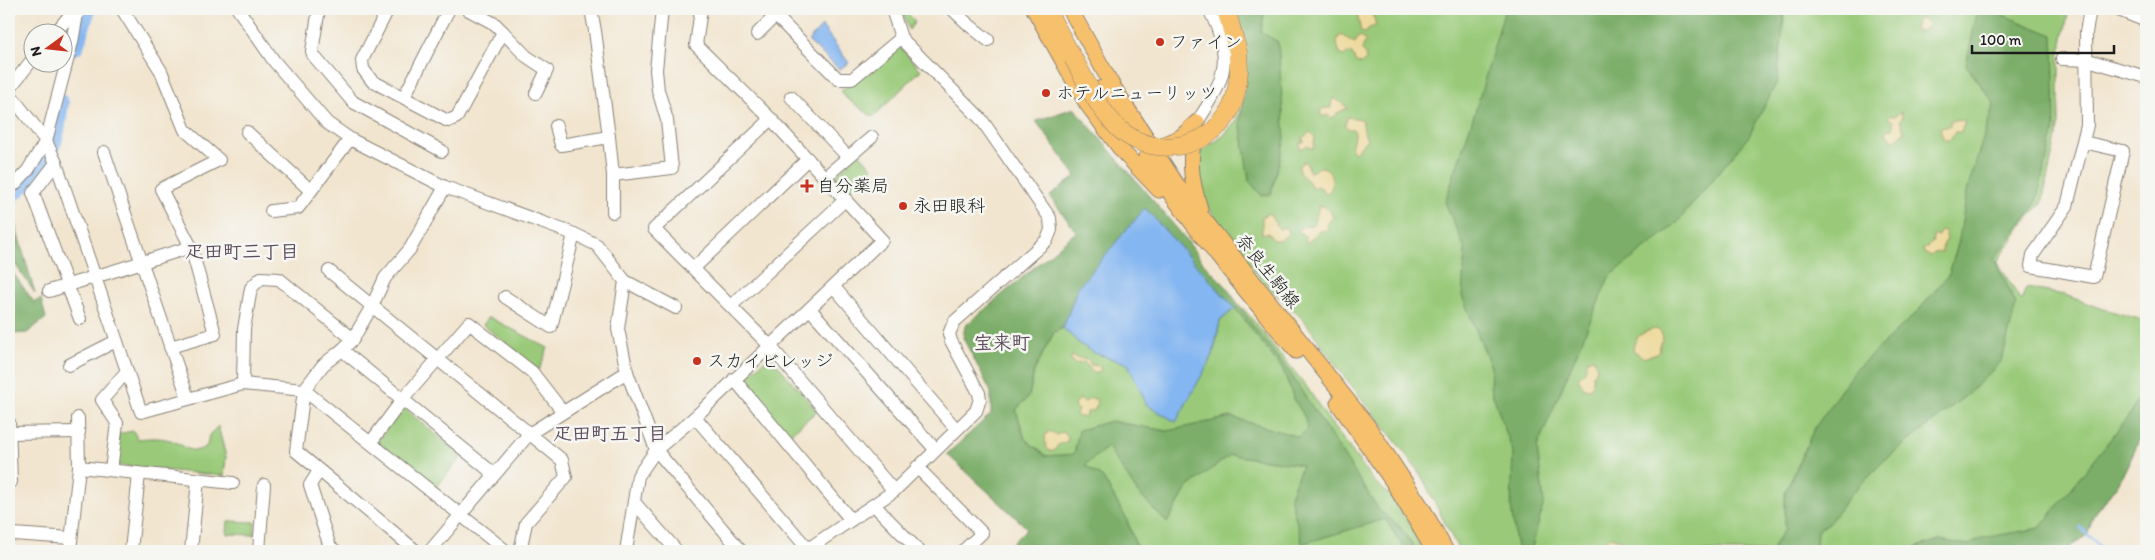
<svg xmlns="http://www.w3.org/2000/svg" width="2155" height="560" font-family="Itim,'Klee One',sans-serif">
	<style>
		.green { fill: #9aca79; stroke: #5b734a }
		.forest { fill: #7bae69; stroke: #4c6542; fill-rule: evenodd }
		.sand { fill: #eeda9e; stroke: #857b5d }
		.water { fill: #84b6f1; stroke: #506986 }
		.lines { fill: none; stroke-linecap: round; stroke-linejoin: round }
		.stream { stroke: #84b6f1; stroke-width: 3 }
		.river { stroke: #84b6f1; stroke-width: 18 }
		.minor-casing { stroke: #878076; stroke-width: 14 }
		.major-casing { stroke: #878076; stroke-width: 17 }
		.highway-casing { stroke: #878076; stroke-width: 19 }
		.minor { stroke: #fff; stroke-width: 12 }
		.major { stroke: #f7c06c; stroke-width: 15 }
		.highway { stroke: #f7c06c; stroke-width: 18 }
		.highway-bridge-casing { stroke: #878076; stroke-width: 19; stroke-linecap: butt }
		.highway-bridge { stroke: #f7c06c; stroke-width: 18 }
		.poi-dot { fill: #c8321e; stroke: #f6f6f2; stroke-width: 2 }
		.labels { text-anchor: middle; stroke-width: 5; stroke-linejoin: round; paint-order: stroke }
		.poi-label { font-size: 18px; fill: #1c1c1c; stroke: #f6f6f2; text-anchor: start }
		.street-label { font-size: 18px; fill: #1c1c1c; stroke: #f6f6f2 }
		.neighbourhood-label { font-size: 19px; font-weight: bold; fill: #5d4d5e; stroke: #f6f6f2 }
	</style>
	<rect width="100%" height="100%" fill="#f6f6f2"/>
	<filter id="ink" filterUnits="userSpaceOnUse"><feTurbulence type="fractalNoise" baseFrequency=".02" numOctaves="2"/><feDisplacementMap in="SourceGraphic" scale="10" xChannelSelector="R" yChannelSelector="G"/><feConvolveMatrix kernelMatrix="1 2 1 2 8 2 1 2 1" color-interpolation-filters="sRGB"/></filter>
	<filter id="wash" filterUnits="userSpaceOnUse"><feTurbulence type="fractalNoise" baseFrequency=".0096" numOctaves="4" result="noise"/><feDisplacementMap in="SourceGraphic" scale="20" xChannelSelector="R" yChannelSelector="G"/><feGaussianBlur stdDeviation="1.12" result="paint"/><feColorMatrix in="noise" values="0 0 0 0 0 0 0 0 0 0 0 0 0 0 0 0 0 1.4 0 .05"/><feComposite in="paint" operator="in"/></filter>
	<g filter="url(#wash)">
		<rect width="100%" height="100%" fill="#f2e5cf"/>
		<!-- green -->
		<g class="green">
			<path d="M901,9H907L906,12L915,21L909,30Z"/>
			<path d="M1234,9H2069L2059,58V123L2042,203L2022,225L1997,262L2021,301L2026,288L2065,295L2097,307L2146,321V426L2118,484L2093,516L2087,535L2064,551H1459L1421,475L1401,448L1340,371L1304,320L1262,281L1224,231L1202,197L1197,154L1223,136L1236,121L1247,92Z"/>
			<path d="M900,47L921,70L873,117L846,98L841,91L894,48Z"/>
			<path d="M859,153L873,168L847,194L836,182L837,174Z"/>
			<path d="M1235,308H1243L1306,386L1325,415L1373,480L1392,498L1412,527L1422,551H1138L1126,518L1025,439L1016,410L1029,396L1034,371L1054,332L1063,328L1080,344L1109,358L1121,360L1128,364L1147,405L1213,355L1220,321Z"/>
			<path d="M489,317L548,348L539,370L483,325Z"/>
			<path d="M770,356L817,411L789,435L742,380Z"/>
			<path d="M404,408L462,456L435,489L377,441Z"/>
			<path d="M218,426L226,457L224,476L115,465L119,434L133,431L138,439C149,438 159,437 170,440C186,445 190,457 207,446L209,435Z"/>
			<path d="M228,521L255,522L254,535L227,534Z"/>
		</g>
		<!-- forest -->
		<g class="forest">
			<path d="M1232,9H1265L1261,32L1278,42L1285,139L1271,194L1262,196L1249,181L1240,121L1245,84Z"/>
			<path d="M1505,9H1782L1784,19L1777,82L1749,136L1676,224L1609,277L1537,447L1544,502L1531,551H1516L1517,549L1511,507L1513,452L1490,387L1491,367L1462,296L1465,249L1445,202L1477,106Z"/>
			<path d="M1978,9H1993L1998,13L2053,35L2055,127L2035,206L1994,259L2016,304L2002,361L1969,393L1886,459L1852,493L1829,523L1817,531L1816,551H1773L1774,545L1785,529V493L1814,429L1854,371L1918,311L1949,274L1959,240L1967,191L1994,103L1966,65Z"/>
			<path d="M1074,108L1185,238L1205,265L1225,285L1253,326L1288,370L1379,510L1400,527L1417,551H1406L1385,519L1302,544L1290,496L1302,465L1230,455L1187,488L1167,523L1137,492L1108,447L1085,465L1103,478L1126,518L1138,551H1004L1027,528L947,454L991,414V392L963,338L965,326L1076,232L1050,196L1076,176L1036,121ZM1078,287L1235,308L1283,370L1293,397L1305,418L1307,429L1299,437L1231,417L1167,431L1111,421L1079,430L1074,454L1046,456L1025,439L1016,410L1029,396L1034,371L1054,332L1063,328Z"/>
			<path d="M9,204L35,293L9,255Z"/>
			<path d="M10,269L34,302L41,299L46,318L27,333L9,334Z"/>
			<path d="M2146,381V426L2126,468L2118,484L2093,516L2087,535L2064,551H1905L1939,540L1969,545L1982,538L2040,528L2131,413Z"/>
		</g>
		<!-- sand -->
		<g class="sand">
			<path d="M1368,9L1374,18L1376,26L1369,28L1366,33L1361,32L1357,13L1359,11Z"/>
			<path d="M1923,19L1928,23L1927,28L1919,32L1915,30L1917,20Z"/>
			<path d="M1341,35L1355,43L1359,36L1362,37L1365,41L1362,50L1365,54L1366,60L1361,64L1356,62L1352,54L1347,53L1344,56L1340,54C1338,46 1334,41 1341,35Z"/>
			<path d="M1332,99H1336L1348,108L1337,113L1336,116L1331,118L1327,115L1322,117L1320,112L1323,108H1331Z"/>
			<path d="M1901,112L1902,116L1900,120L1904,132L1893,141L1890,136L1886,135L1887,130L1893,128V121L1888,118L1891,115L1894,116Z"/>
			<path d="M1347,117L1362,119C1364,126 1363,133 1367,139L1355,152L1351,148L1355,132L1353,129H1349L1345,125Z"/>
			<path d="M1955,120L1965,122L1961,132H1955L1950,140H1947L1943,138L1940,128L1950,126V121Z"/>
			<path d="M1310,132L1315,137L1313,149L1307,146L1300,149V143L1304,142L1303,138Z"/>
			<path d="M1305,161L1308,165V170L1310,172C1315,171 1317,167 1321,167C1333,167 1337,191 1325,194L1323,189L1317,186L1313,188C1311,186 1310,183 1308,181C1301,173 1299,178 1299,165Z"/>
			<path d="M1320,205C1325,206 1332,212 1333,218L1327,223L1328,229L1318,232L1308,242H1306L1305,236L1298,231L1301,227L1313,225Z"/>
			<path d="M1269,213L1279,229L1287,227L1289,233L1281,240H1273L1268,233L1262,234V217Z"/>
			<path d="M1941,230L1945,231L1947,240L1943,243L1942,252L1934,253L1931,256L1924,253L1923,250L1932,243L1934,235L1938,236Z"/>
			<path d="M1656,329L1661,332L1663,338L1660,343L1659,352L1644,358L1633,350C1634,336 1644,331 1656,329Z"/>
			<path d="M1072,356C1078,359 1083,358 1089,361L1091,365L1100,366L1101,370L1095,374L1084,362L1074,364L1071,359Z"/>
			<path d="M1594,358L1597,369L1593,375V384L1589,389L1584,388L1578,378L1585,371L1587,360Z"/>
			<path d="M1090,398L1096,399L1097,405L1094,411L1087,412L1085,417H1079L1076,414L1078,410L1074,407L1075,403L1078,399L1085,402Z"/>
			<path d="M1050,431L1056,435L1063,432L1067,435L1068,441L1058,445L1055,450L1051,452L1046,447L1045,435Z"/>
			<path d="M1609,537L1622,540L1625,551H1613L1608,548L1607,541Z"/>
		</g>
		<!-- water -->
		<g class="water">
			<path d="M822,26L849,63L839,69L808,41Z"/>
			<path d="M1145,208L1235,308L1220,321L1213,355L1176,422L1147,405L1128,364L1094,353L1080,344L1063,328L1078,287Z"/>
		</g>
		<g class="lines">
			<!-- stream -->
			<path class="stream" d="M2080,527L2104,551"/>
			<!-- river -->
			<g class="river">
				<path d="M75,46L87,9"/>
				<path d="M9,195C30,181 52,155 56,130C58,121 58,112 60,103"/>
			</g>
		</g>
	</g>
	<g filter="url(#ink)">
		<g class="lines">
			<!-- minor casing -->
			<g class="minor-casing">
				<g id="minor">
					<path d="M122,9L161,71L185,130L219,160L161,189L191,247L215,334L170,347"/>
					<path d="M238,9L274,61L327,123L350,139L445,187L574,234L597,245L625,281L618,329L627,372L656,450L741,551"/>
					<path d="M319,9L312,51L313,55L353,102L442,151"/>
					<path d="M388,9L362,60L363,69L372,81L448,121L457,117L503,32L495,24L467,9"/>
					<path d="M769,9L838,79H852L901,38"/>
					<path d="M952,9L969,25L988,40"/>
					<path d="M2116,9L2146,21"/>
					<path d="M56,32L75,9"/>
					<path d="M503,32L526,56L547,70L536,93"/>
					<path d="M757,34L776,15"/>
					<path d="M2062,59L2088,60L2146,77"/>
					<path d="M9,89L32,60"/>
					<path d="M9,93L46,141L56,163L141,412L243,384L304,390L506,551"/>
					<path d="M404,97L449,9"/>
					<path d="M791,97L848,157"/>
					<path d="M771,119L654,229L770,346L894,491"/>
					<path d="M1197,122C1227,78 1233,58 1209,9"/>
					<path d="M556,126L561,145L609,137L595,31L591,9"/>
					<path d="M247,132L310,190"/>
					<path d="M609,137L613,175V212"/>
					<path d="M2083,142L2123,151L2094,277L2031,266L2033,255L2067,206L2087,125L2086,33L2090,9"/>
					<path d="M104,152L188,398"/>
					<path d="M56,163L33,193L80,319"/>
					<path d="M613,175L672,168L667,120L658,90L656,70L662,9"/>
					<path d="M825,177L872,137"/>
					<path d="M9,188L15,184L28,170L46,141L72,42L78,9"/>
					<path d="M271,211L298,208L350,139"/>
					<path d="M694,268L808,159"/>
					<path d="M329,271L562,460L566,477L526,523L520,551"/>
					<path d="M625,281L676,308"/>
					<path d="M834,287L956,429"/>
					<path d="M49,291L191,247"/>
					<path d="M505,297L551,327L574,234"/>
					<path d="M731,306L846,199"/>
					<path d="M810,309L935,449"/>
					<path d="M342,350L494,474"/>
					<path d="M69,365L116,341"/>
					<path d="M734,379L851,520"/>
					<path d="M243,384L244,329L251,288L261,278L279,279L353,339"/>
					<path d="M695,417L808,549"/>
					<path d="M78,418L79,467"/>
					<path d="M9,422L11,482"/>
					<path d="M9,433L79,432"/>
					<path d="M371,442L403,399L469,323L532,372L563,412"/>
					<path d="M917,467L982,533L963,551"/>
					<path d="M111,470L117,423L102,400L127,371"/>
					<path d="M319,471L310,485L330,547L336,551"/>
					<path d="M634,502L677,551"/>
					<path d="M874,505L919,551"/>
					<path d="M13,534L71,538"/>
					<path d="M70,551L79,467L233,483"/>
					<path d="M131,551L139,474"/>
					<path d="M191,551L198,480"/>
					<path d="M259,551L264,485"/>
					<path d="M416,551L296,451L304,390L323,365L342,350L353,339L372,306L385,278L410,249L445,187"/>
					<path d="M430,551L529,434L627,372"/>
					<path d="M626,551L638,476L656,450L695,417L882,240L771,119L696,45L701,9"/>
					<path d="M805,551L894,491L976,411L980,399L979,393L951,341L949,334L954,322L1047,240L1051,230L1050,218L981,119L901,38L892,9"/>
				</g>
			</g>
			<!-- major casing -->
			<g class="major-casing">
				<g id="major">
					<path d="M1034,9L1087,104L1122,151L1159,190"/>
					<path d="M1070,9L1112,85L1179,188L1367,425L1424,511L1446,551"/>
					<path d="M1102,88L1131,134"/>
					<path d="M1164,144L1181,137L1197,122C1189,157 1189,174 1200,209"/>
					<path d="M1146,157C1190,226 1244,288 1296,351"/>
					<path d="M1338,403L1393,482L1434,551"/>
				</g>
			</g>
			<!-- highway casing -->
			<g class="highway-casing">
				<g id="highway">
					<path d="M1046,9L1073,58"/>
					<path d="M1226,9L1238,52L1239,70"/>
				</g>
			</g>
			<!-- minor -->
			<use href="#minor" class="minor"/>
			<!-- major -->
			<use href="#major" class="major"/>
			<!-- highway -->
			<use href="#highway" class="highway"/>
			<!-- highway-bridge casing -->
			<g class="highway-bridge-casing">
				<path id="highway-bridge" d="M1073,58C1087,83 1101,115 1124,133C1157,157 1205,149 1228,114C1236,101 1238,85 1239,70"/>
			</g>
			<!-- highway-bridge -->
			<use href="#highway-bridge" class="highway-bridge"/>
		</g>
	</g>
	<!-- markers -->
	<g class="poi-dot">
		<circle cx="1160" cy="42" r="5"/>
		<circle cx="1046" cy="93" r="5"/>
		<path d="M804.5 178.5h5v5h5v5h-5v5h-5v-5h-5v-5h5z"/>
		<circle cx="903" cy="206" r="5"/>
		<circle cx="697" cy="361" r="5"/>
	</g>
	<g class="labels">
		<!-- poi labels -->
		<g class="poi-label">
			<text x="1170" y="48">ファイン</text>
			<text x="1056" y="99">ホテルニューリッツ</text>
			<text x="817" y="192">自分薬局</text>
			<text x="913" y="212">永田眼科</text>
			<text x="707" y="367">スカイビレッジ</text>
		</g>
		<!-- street labels -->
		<g class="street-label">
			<text transform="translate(1268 271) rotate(51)" y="6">奈良生駒線</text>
		</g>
		<!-- neighbourhood labels -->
		<g class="neighbourhood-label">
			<text x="242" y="258">疋田町三丁目</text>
			<text x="1002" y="349">宝来町</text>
			<text x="610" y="440">疋田町五丁目</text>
		</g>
	</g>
	<!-- margin -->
	<rect width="2155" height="560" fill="none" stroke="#f6f6f2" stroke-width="30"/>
	<!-- north arrow -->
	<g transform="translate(48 48) rotate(255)"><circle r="24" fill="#f6f6f2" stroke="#9f9f9c"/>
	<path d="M0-4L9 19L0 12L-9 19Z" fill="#c8321e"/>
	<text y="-8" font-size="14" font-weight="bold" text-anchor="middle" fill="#1c1c1c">N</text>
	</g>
	<!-- scale -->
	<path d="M1972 45v8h142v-8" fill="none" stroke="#1c1c1c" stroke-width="2.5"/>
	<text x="1980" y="45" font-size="15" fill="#1c1c1c" stroke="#f6f6f2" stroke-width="4" paint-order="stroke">100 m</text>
</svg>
